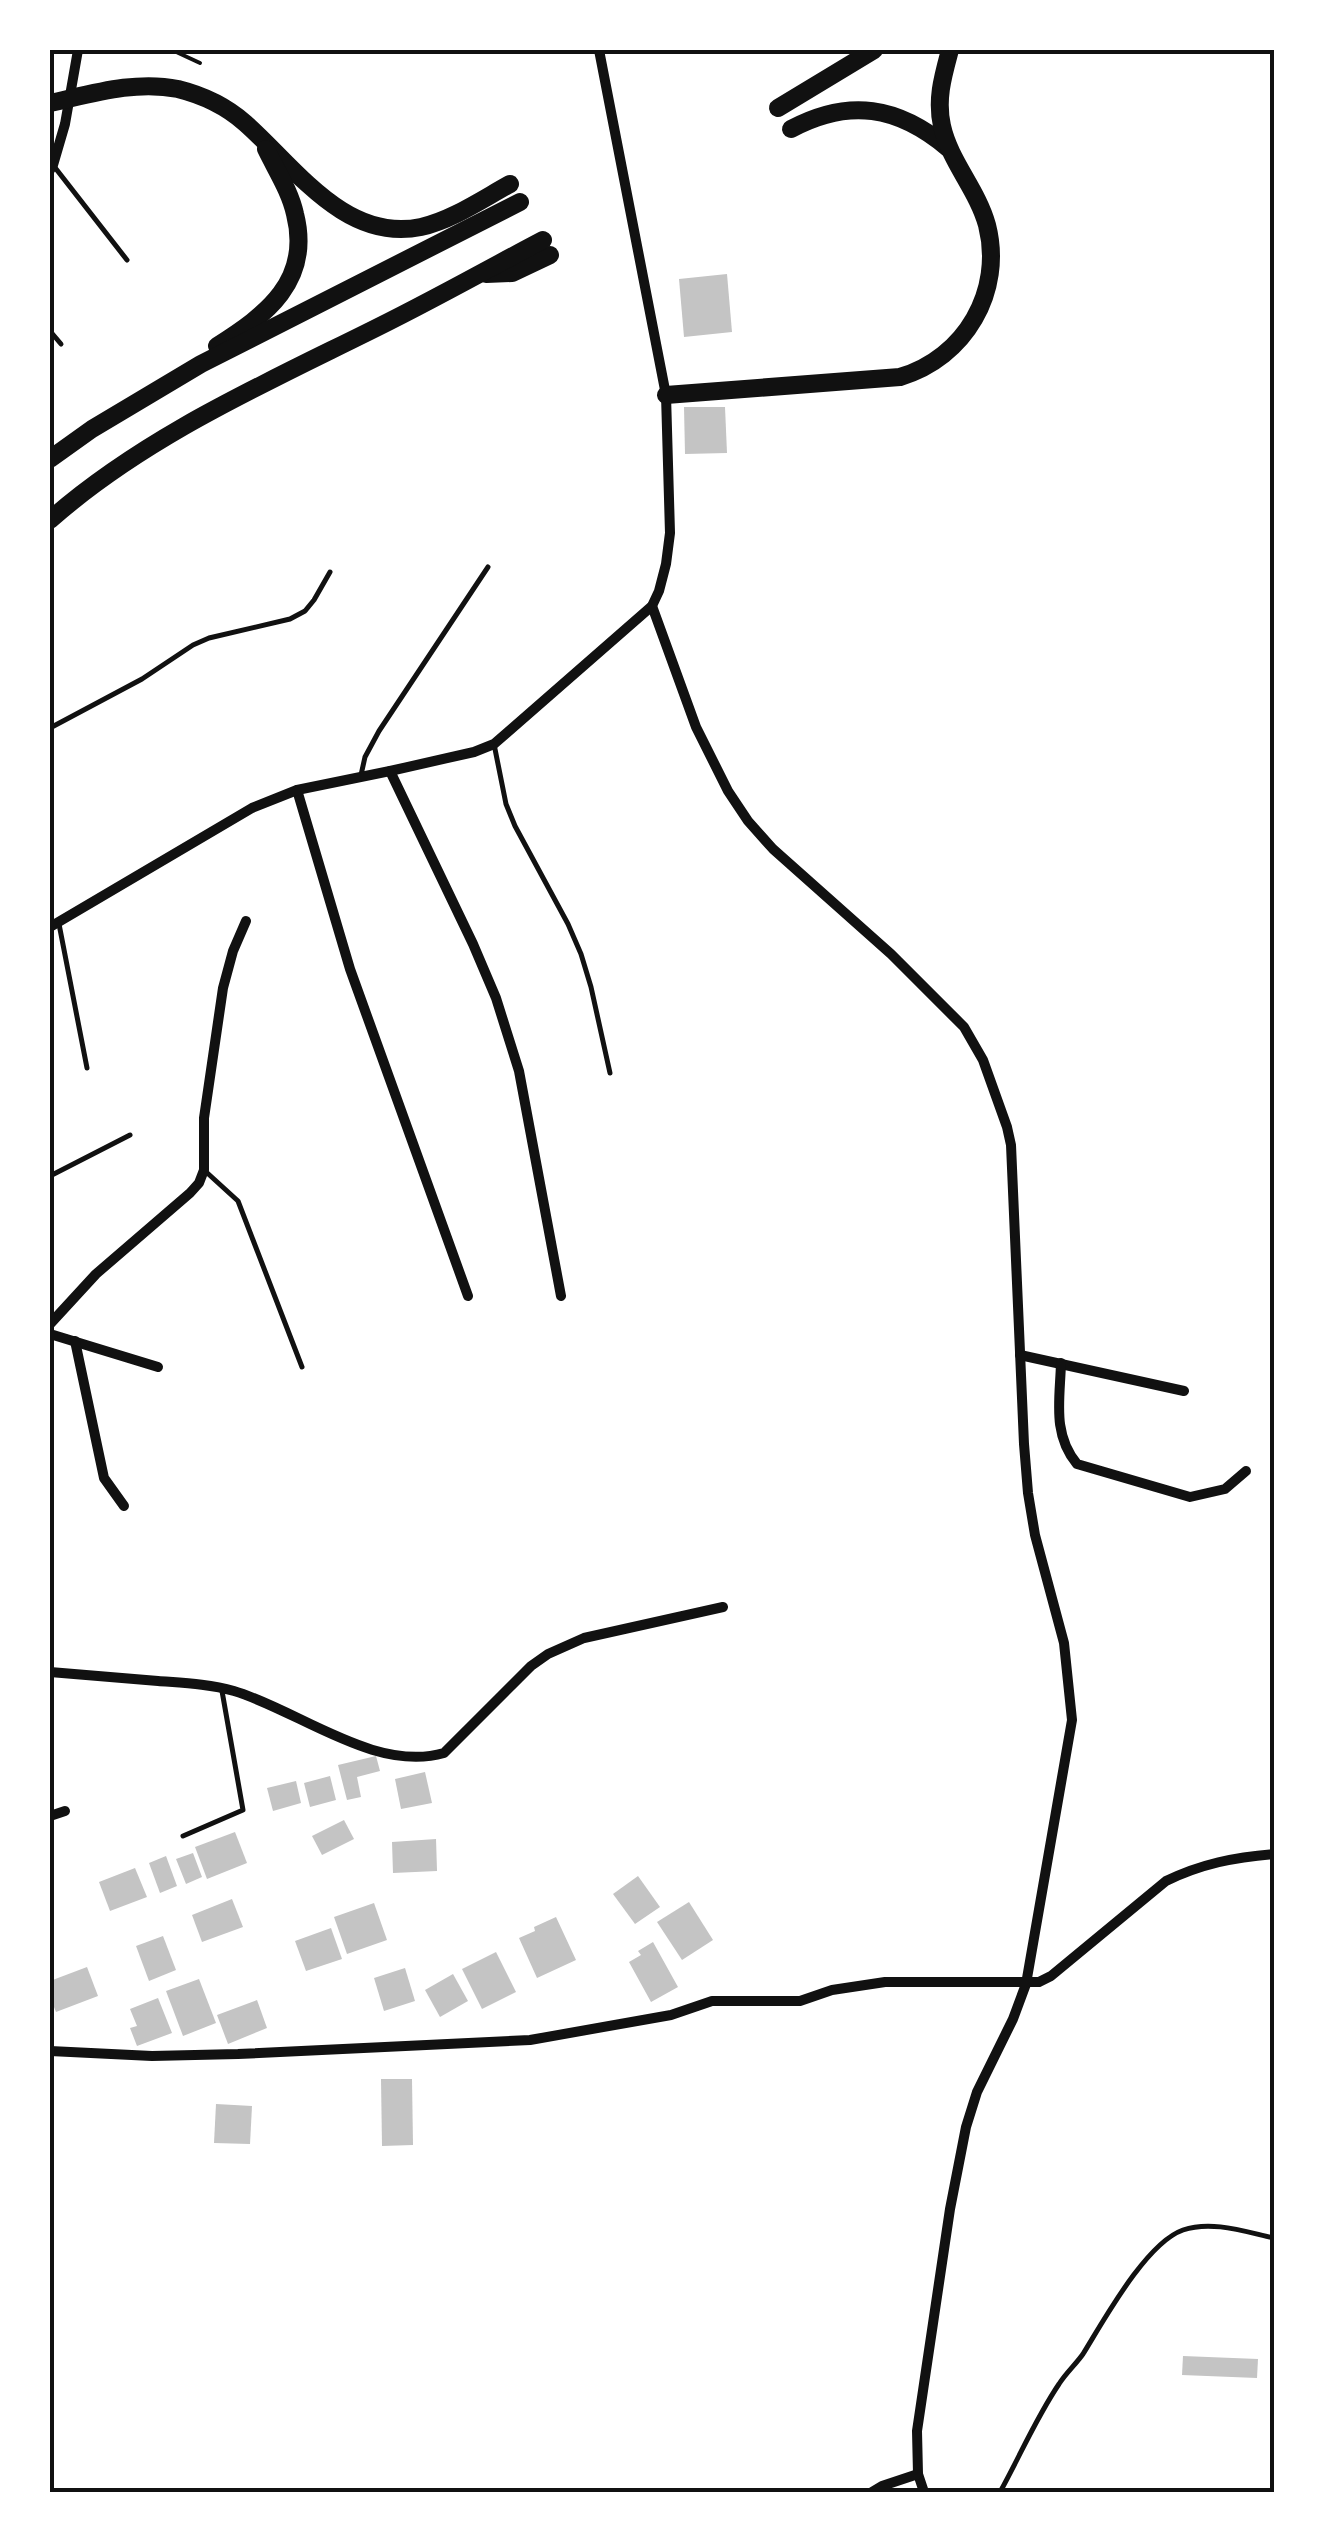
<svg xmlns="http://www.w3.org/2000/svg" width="1324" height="2542" font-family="Ubuntu,sans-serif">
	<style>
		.building { fill: #c4c4c4 }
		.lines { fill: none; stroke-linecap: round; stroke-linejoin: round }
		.path { stroke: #111; stroke-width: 4 }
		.service { stroke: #111; stroke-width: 5 }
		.minor { stroke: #111; stroke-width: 10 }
		.trunk { stroke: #111; stroke-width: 18 }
		.neatline { fill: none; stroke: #111; stroke-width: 4 }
	</style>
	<rect width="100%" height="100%" fill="#fff"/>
	<!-- building -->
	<g class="building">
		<path d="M727,274L732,332L684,337L679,279Z"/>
		<path d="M684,407H725L727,453L685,454Z"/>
		<path d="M376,1756L380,1771L357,1777L361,1797L347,1800L338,1765Z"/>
		<path d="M425,1772L432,1803L401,1809L395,1779Z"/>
		<path d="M330,1776L336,1800L310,1807L304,1783Z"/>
		<path d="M296,1781L301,1803L273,1811L267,1788Z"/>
		<path d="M344,1820L354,1839L322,1855L312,1836Z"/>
		<path d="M235,1832L247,1863L207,1879L195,1847Z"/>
		<path d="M436,1839L437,1871L393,1873L392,1842Z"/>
		<path d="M193,1853L202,1877L186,1884L176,1859Z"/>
		<path d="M166,1856L177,1886L160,1893L149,1863Z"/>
		<path d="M135,1868L147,1897L110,1911L99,1882Z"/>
		<path d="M638,1876L660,1907L635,1924L613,1894Z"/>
		<path d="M232,1899L243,1927L202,1942L192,1915Z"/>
		<path d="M689,1902L713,1940L682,1960L657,1922Z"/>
		<path d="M374,1903L387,1940L347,1954L334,1917Z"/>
		<path d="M556,1917L576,1960L537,1978L519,1938L535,1931L534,1927Z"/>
		<path d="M331,1928L342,1959L306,1971L295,1941Z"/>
		<path d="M163,1936L176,1970L149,1981L136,1946Z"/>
		<path d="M653,1942L678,1987L651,2002L629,1962L641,1955L638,1951Z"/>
		<path d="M496,1952L516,1992L482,2009L462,1969Z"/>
		<path d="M87,1967L98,1996L56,2012L50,1997V1981Z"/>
		<path d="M405,1968L415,2001L384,2011L374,1978Z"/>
		<path d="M453,1974L468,2001L440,2017L425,1990Z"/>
		<path d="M199,1979L216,2023L183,2036L166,1991Z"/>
		<path d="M158,1998L172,2033L137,2046L130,2028L137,2026L130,2009Z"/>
		<path d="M257,2000L267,2028L228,2044L217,2015Z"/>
		<path d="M381,2079H412L413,2145L382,2146Z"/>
		<path d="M216,2104L252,2106L250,2144L214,2143Z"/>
		<path d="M1183,2356L1258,2359L1257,2378L1182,2375Z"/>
	</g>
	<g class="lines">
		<!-- path -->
		<path class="path" d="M172,50L200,63"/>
		<!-- service -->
		<g class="service">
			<path d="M53,165L127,260"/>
			<path d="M50,331L61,344"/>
			<path d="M50,728L142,679L193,645L209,638L290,619L305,611L314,600L330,572"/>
			<path d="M494,744L506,804L515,826L568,924L581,954L591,987L610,1073"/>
			<path d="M361,775L365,757L379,731L488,567"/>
			<path d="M59,924L87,1068"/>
			<path d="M204,1170L238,1201L302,1367"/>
			<path d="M50,1176L130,1135"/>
			<path d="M183,1836L243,1810L222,1691"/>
			<path d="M1000,2492C1020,2456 1036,2418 1059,2384C1066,2373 1076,2364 1083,2354C1104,2320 1146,2243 1183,2230C1212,2220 1246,2232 1274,2238"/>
		</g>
		<!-- minor -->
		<g class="minor">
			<path d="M50,170L53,165L65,124L78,50"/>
			<path d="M652,606L696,727L728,791L748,821L773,849L891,954L964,1027L983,1060L1007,1127L1011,1145L1024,1444L1028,1493L1035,1535L1064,1643L1072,1720L1026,1984L1013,2019L977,2092L966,2127L950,2209L917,2431L918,2474L924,2492"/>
			<path d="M390,771L473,944L496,998L519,1071L561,1296"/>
			<path d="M297,790L350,969L468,1296"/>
			<path d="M50,927L252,808L297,790L390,771L474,752L494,744L652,606L659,591L666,564L670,533L666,395L599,50"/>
			<path d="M50,1324L96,1274L190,1193L199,1183L204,1170V1118L223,988L233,951L246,921"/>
			<path d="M50,1334L158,1367"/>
			<path d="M75,1341L104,1478L124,1506"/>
			<path d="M1020,1355L1184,1391"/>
			<path d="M1061,1363C1060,1399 1052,1434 1077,1464L1190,1497L1225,1489L1246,1471"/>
			<path d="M50,1672C86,1675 122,1678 158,1681C183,1683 209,1684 234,1691C298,1710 375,1773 444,1753L531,1666L548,1654L584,1638L723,1607"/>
			<path d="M50,1816L65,1811"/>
			<path d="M50,2051L152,2056L238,2054L530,2040L671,2015L712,2001H800L832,1990L885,1982H1039L1051,1976L1166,1881C1201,1864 1235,1857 1274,1854"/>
			<path d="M872,2492L882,2486L918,2474"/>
		</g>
		<!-- trunk -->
		<g class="trunk">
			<path d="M50,103C91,94 135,80 178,89C202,95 227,107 245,123C294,166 345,243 421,227C452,220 481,200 510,184"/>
			<path d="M778,108L874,50"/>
			<path d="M791,129C849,98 898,106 948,148"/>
			<path d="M486,274L512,273L550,255"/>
			<path d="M217,346C266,315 312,281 295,214C290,191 276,170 266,149"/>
			<path d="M666,395L900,377C965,358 1004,291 987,225C977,189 950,162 942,126C936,99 943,76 950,50"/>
			<path d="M50,459L92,429L201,364L520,202"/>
			<path d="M50,520C142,439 257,387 366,333C426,304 484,271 543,240"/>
		</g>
	</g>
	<!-- border -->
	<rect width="1324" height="2542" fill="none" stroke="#ffffff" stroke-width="105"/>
	<rect x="52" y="52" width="1220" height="2438" class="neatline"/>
</svg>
